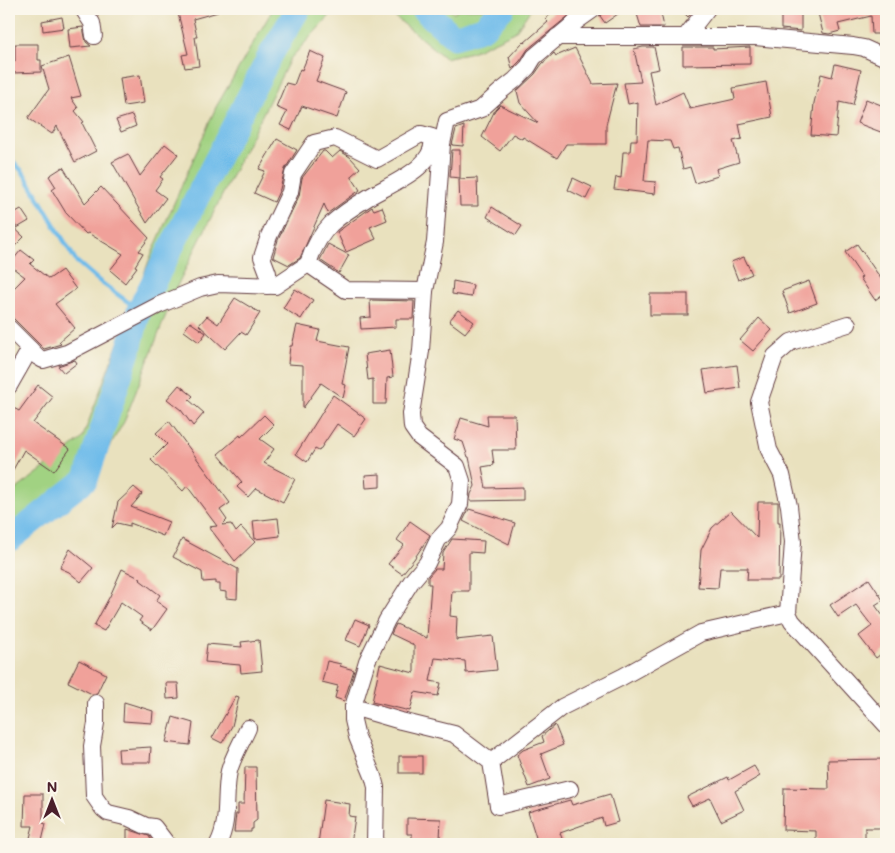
<svg xmlns="http://www.w3.org/2000/svg" width="895" height="853" font-family="Mali,sans-serif">
	<style>
		.green { fill: #a1d282; stroke: #767856 }
		.lines { fill: none; stroke-linecap: round; stroke-linejoin: round }
		.stream { stroke: #70bcea; stroke-width: 4.5 }
		.river { stroke: #70bcea; stroke-width: 25 }
		.building { fill: #f0a19a }
		.street-casing { stroke: #623c41; stroke-width: 18 }
		.street { stroke: #fff; stroke-width: 16 }
	</style>
	<rect width="100%" height="100%" fill="#fbf7ec"/>
	<filter id="ink" filterUnits="userSpaceOnUse"><feTurbulence type="fractalNoise" baseFrequency=".02" numOctaves="2"/><feDisplacementMap in="SourceGraphic" scale="10" xChannelSelector="R" yChannelSelector="G"/><feConvolveMatrix kernelMatrix="1 2 1 2 8 2 1 2 1" color-interpolation-filters="sRGB"/></filter>
	<filter id="wash" filterUnits="userSpaceOnUse"><feTurbulence type="fractalNoise" baseFrequency=".0096" numOctaves="4" result="noise"/><feDisplacementMap in="SourceGraphic" scale="20" xChannelSelector="R" yChannelSelector="G"/><feGaussianBlur stdDeviation="1.12" result="paint"/><feColorMatrix in="noise" values="0 0 0 0 0 0 0 0 0 0 0 0 0 0 0 0 0 1.4 0 .05"/><feComposite in="paint" operator="in"/></filter>
	<g filter="url(#wash)">
		<rect width="100%" height="100%" fill="#e9e1be"/>
		<!-- green -->
		<g class="green">
			<path d="M273,9H336L290,59L178,284L124,422L78,499L9,550V495L82,439L150,258L216,107Z"/>
			<path d="M384,9H449L453,13L459,9H531L515,32L472,52L445,58L388,11Z"/>
		</g>
		<g class="lines">
			<!-- stream -->
			<path class="stream" d="M9,157L23,172L76,261L99,281L139,310"/>
			<!-- river -->
			<g class="river">
				<path d="M423,9L454,37L483,28L502,9"/>
				<path d="M9,540L86,479L130,345L139,310L271,54L298,9"/>
			</g>
		</g>
		<g id="blocks">
			<!-- building -->
			<g class="building">
				<path d="M177,9H217L218,12L193,19L197,37H195L199,66L185,68L182,55L188,54Z"/>
				<path d="M557,9H577L528,49L520,61L512,69L509,57L523,42L524,43L548,22L545,19Z"/>
				<path d="M604,9H625L605,23L600,16Z"/>
				<path d="M656,9H660L664,27H641L637,14Z"/>
				<path d="M680,9H695L688,17Z"/>
				<path d="M781,9H801V31L781,29Z"/>
				<path d="M817,9H883L884,34H872L871,16L838,24L840,31L829,34L823,33Z"/>
				<path d="M62,17L64,28L43,31L42,21Z"/>
				<path d="M83,27L86,42L91,46L70,48L68,29Z"/>
				<path d="M15,44H38V60H41V72L13,73V61H15Z"/>
				<path d="M643,47H654L659,69L649,71L656,105L683,92L690,109L735,99L733,88L766,82L772,117L739,124L742,139L733,141L739,162L716,169L718,176L695,183L690,167L683,169L678,148L673,149L670,141L648,140L644,181L656,182L655,194L614,189L616,177L621,178L623,152H630L631,140H637L638,102L628,104L624,83L641,82L634,49Z"/>
				<path d="M683,47H713V49L750,47V64L683,65Z"/>
				<path d="M575,48L593,84L617,83L606,125V144H566L557,158L523,137L522,139L513,134L500,151L482,137L495,110L500,105L538,123L520,103L517,91L535,74L542,64L554,53L556,56Z"/>
				<path d="M310,51L325,58L316,81L346,92L337,118L302,106L291,130L280,125L287,112L276,107L286,83L294,85L300,69L302,70Z"/>
				<path d="M69,57L81,96L71,98L78,108L75,111L84,122L82,123L96,151L75,162L57,126L52,134L28,118L49,89L42,66Z"/>
				<path d="M835,64L861,70L853,105L839,102L836,137L811,135L814,103L821,74L832,77Z"/>
				<path d="M140,75L144,103L124,106L120,78Z"/>
				<path d="M866,99L886,107V134L857,123Z"/>
				<path d="M132,115L136,126L121,132L116,120Z"/>
				<path d="M464,126L463,146L452,145L456,129Z"/>
				<path d="M277,139L297,150L285,169L280,189L274,202L254,193L265,171L259,169Z"/>
				<path d="M165,144L178,154L160,177L163,179L155,190L166,198L147,223L112,162L128,154L140,176Z"/>
				<path d="M452,150H460V178L450,177Z"/>
				<path d="M323,151H325L332,158L340,151L350,157L360,168L351,176L360,190L328,213L324,204L300,258L289,265L273,257L278,240L299,196L302,178Z"/>
				<path d="M63,167L85,203L101,187L149,238L139,251L143,253L135,266L137,267L125,283L110,270L123,254L88,233L86,234L66,213L52,190L56,187L49,176Z"/>
				<path d="M477,178L478,206H460L459,179Z"/>
				<path d="M573,178L592,187L586,199L568,190Z"/>
				<path d="M372,207L374,210L382,207L387,220L370,227L376,239L346,252L337,232Z"/>
				<path d="M492,207L522,226L516,235L487,217Z"/>
				<path d="M21,209L29,221L17,228L9,216Z"/>
				<path d="M9,223L24,237L15,246L9,240Z"/>
				<path d="M328,244L349,255L339,273L320,260Z"/>
				<path d="M857,244L886,286V292L875,300L860,278L862,277L845,252Z"/>
				<path d="M21,250L34,260L30,264L49,279L62,270L76,289L55,304L75,328L59,342L61,344L44,349L9,314V293L25,277L9,265Z"/>
				<path d="M744,257L752,274L738,280L731,262Z"/>
				<path d="M453,281L473,285L471,297L452,294Z"/>
				<path d="M809,281L817,303L790,313L782,291Z"/>
				<path d="M295,289L313,300L301,319L283,308Z"/>
				<rect x="650" y="294" width="38" height="21"/>
				<path d="M235,298L260,313L246,335L241,332L225,349L199,325L207,316L218,324Z"/>
				<path d="M370,300L414,301L413,319H396V327L361,329L360,318L371,317Z"/>
				<path d="M458,310L474,322L465,333L449,321Z"/>
				<path d="M759,318L772,330L753,351L740,340Z"/>
				<path d="M190,322L206,333L199,342L184,331Z"/>
				<path d="M297,325L320,330L317,341L349,347L342,384L346,385L343,398L321,383L303,408V365L288,364L290,346H292Z"/>
				<path d="M390,350L393,377L387,378L386,404H373V379L368,380L365,354Z"/>
				<path d="M75,360L77,363L64,373L58,366Z"/>
				<path d="M737,365L740,388L707,393L703,370Z"/>
				<path d="M38,385L53,397L33,423L70,449L54,471L24,450L9,477V413L12,407L19,411Z"/>
				<path d="M179,385L193,396L189,400L204,413L193,426L181,410L167,399Z"/>
				<path d="M333,395L366,419L354,436L337,424L319,451L315,449L307,462L296,454Z"/>
				<path d="M264,415L274,425L260,439L274,449L264,463L295,479L283,502L256,488L248,497L237,487L242,482L218,454L240,435L241,437Z"/>
				<path d="M487,415H515L516,450H492L494,465L482,467L486,488L523,487V500L470,501L471,494L475,486L469,457H468L463,442L454,439L461,418L488,426Z"/>
				<path d="M169,421L230,503L220,510L227,520L222,525L231,524L236,532L241,527L255,542L235,561L209,527L217,526L187,486L183,491L151,460L167,444L156,433Z"/>
				<path d="M380,474V487L366,488L365,475Z"/>
				<path d="M134,487L142,494L131,507L169,522L163,536L130,523V526L117,523L112,528L118,502Z"/>
				<path d="M758,502H778V522H780L779,580H747L748,568H720L718,588L698,587L701,550L712,528L731,511L757,538Z"/>
				<path d="M469,509L515,523L509,544L463,521Z"/>
				<path d="M278,518L280,536L255,539L253,521Z"/>
				<path d="M410,521L430,535L414,559L402,574L388,564L404,545L397,540Z"/>
				<path d="M182,539L238,569L237,599L226,598V592L220,591V584H216V581L203,582L202,572L173,557Z"/>
				<path d="M452,539L484,541L483,553L469,552V591H452L450,616L457,617L456,640L493,636L497,670L466,673L465,661L435,658L430,681L441,683L438,696L415,692L410,711L372,702L380,664L414,673V645L391,634L396,624L427,638L431,584H428V577L435,569H442L443,553Z"/>
				<path d="M70,549L93,568L81,582L69,572L60,568Z"/>
				<path d="M122,569L141,579L140,580L160,595L156,601L167,609L152,630L139,621L142,617L121,602L104,631L94,626L110,596Z"/>
				<path d="M869,579L883,600L875,605L886,620V650L876,658L859,636L872,626L856,605L838,617L830,605Z"/>
				<path d="M355,619L369,625L360,646L346,640Z"/>
				<path d="M259,640L262,671L241,673L240,665L205,662L207,644L242,647L241,642Z"/>
				<path d="M79,660L106,674L97,693L92,694L68,682Z"/>
				<path d="M327,661L341,664L340,666L354,670L344,701L335,698L338,686L322,682Z"/>
				<path d="M166,683H178L179,698L167,699Z"/>
				<path d="M236,696L239,697L232,726L222,743L212,738Z"/>
				<path d="M124,702L153,711L152,723L123,721Z"/>
				<path d="M173,717L193,723L190,745L166,742Z"/>
				<path d="M555,725L563,745L541,754L550,779L529,787L517,755L523,750L544,742L542,736Z"/>
				<path d="M151,747L150,762H119L118,749Z"/>
				<rect x="399" y="756" width="23" height="17"/>
				<path d="M886,759V828H865V844H816V831L783,830L784,788L829,789L828,760Z"/>
				<path d="M754,766L760,776L735,791L744,810L721,821L710,798L692,806L687,797L728,777L729,780Z"/>
				<path d="M245,767H256L257,820L253,823V829H251V832H234L236,814H238V804H244Z"/>
				<path d="M25,794H43V823L46,824L42,841L30,838L33,826H24Z"/>
				<path d="M610,794L618,822L604,826L602,818L560,833L564,844H538L528,812L570,800L572,805Z"/>
				<path d="M324,800L350,804L349,816L355,817L351,844H318Z"/>
				<path d="M407,818L441,819L440,839H434V844H412V834H407Z"/>
				<path d="M127,829L149,836L153,844H127Z"/>
			</g>
		</g>
	</g>
	<g filter="url(#ink)">
		<use href="#blocks" fill-opacity="0" stroke="#623c41" stroke-width="1"/>
		<g class="lines">
			<!-- street casing -->
			<g class="street-casing">
				<g id="street">
					<path d="M83,9L92,23L94,36"/>
					<path d="M686,36L707,9"/>
					<path d="M557,37H755L853,46L864,48L886,58"/>
					<path d="M267,286L268,273L262,257L269,236L290,192L293,174L314,143L335,138L377,159L421,134L432,137C438,167 390,184 369,197C356,205 342,214 331,224C319,236 313,248 308,264"/>
					<path d="M425,291L435,242L442,144L447,121L481,109L501,91L515,80L528,67L534,57L577,21L594,9"/>
					<path d="M848,324L791,342L775,356L759,402L769,450L782,475L789,506L793,542L788,613L792,621L886,725"/>
					<path d="M9,328L38,357L43,360L67,353L159,305L200,288L218,284L275,286L308,264L346,290L425,291L421,351L411,414L412,427L419,437L457,466L462,481L460,504L449,528L438,540L427,563L411,582L387,620L367,661L353,707V720L357,737L373,776L376,787L375,844"/>
					<path d="M9,386L30,349"/>
					<path d="M96,703V723L92,746L94,796L103,809L108,813L129,818L146,826L154,827L167,844"/>
					<path d="M353,707L401,721L454,734L491,762L498,806L570,789"/>
					<path d="M491,762L562,707L622,677L701,633L788,613"/>
					<path d="M218,844C230,821 224,796 229,771C233,756 242,742 248,728"/>
				</g>
			</g>
			<!-- street -->
			<use href="#street" class="street"/>
		</g>
	</g>
	<!-- margin -->
	<rect width="895" height="853" fill="none" stroke="#fbf7ec" stroke-width="30"/>
	<!-- north arrow -->
	<g transform="translate(52 800)" stroke="#fbf7ec" stroke-width="4" paint-order="stroke">
	<path d="M0-4L9 19L0 12L-9 19Z" fill="#4a1f2b"/>
	<text y="-8" font-size="14" font-weight="bold" text-anchor="middle" fill="#4a1f2b">N</text>
	</g>
</svg>
